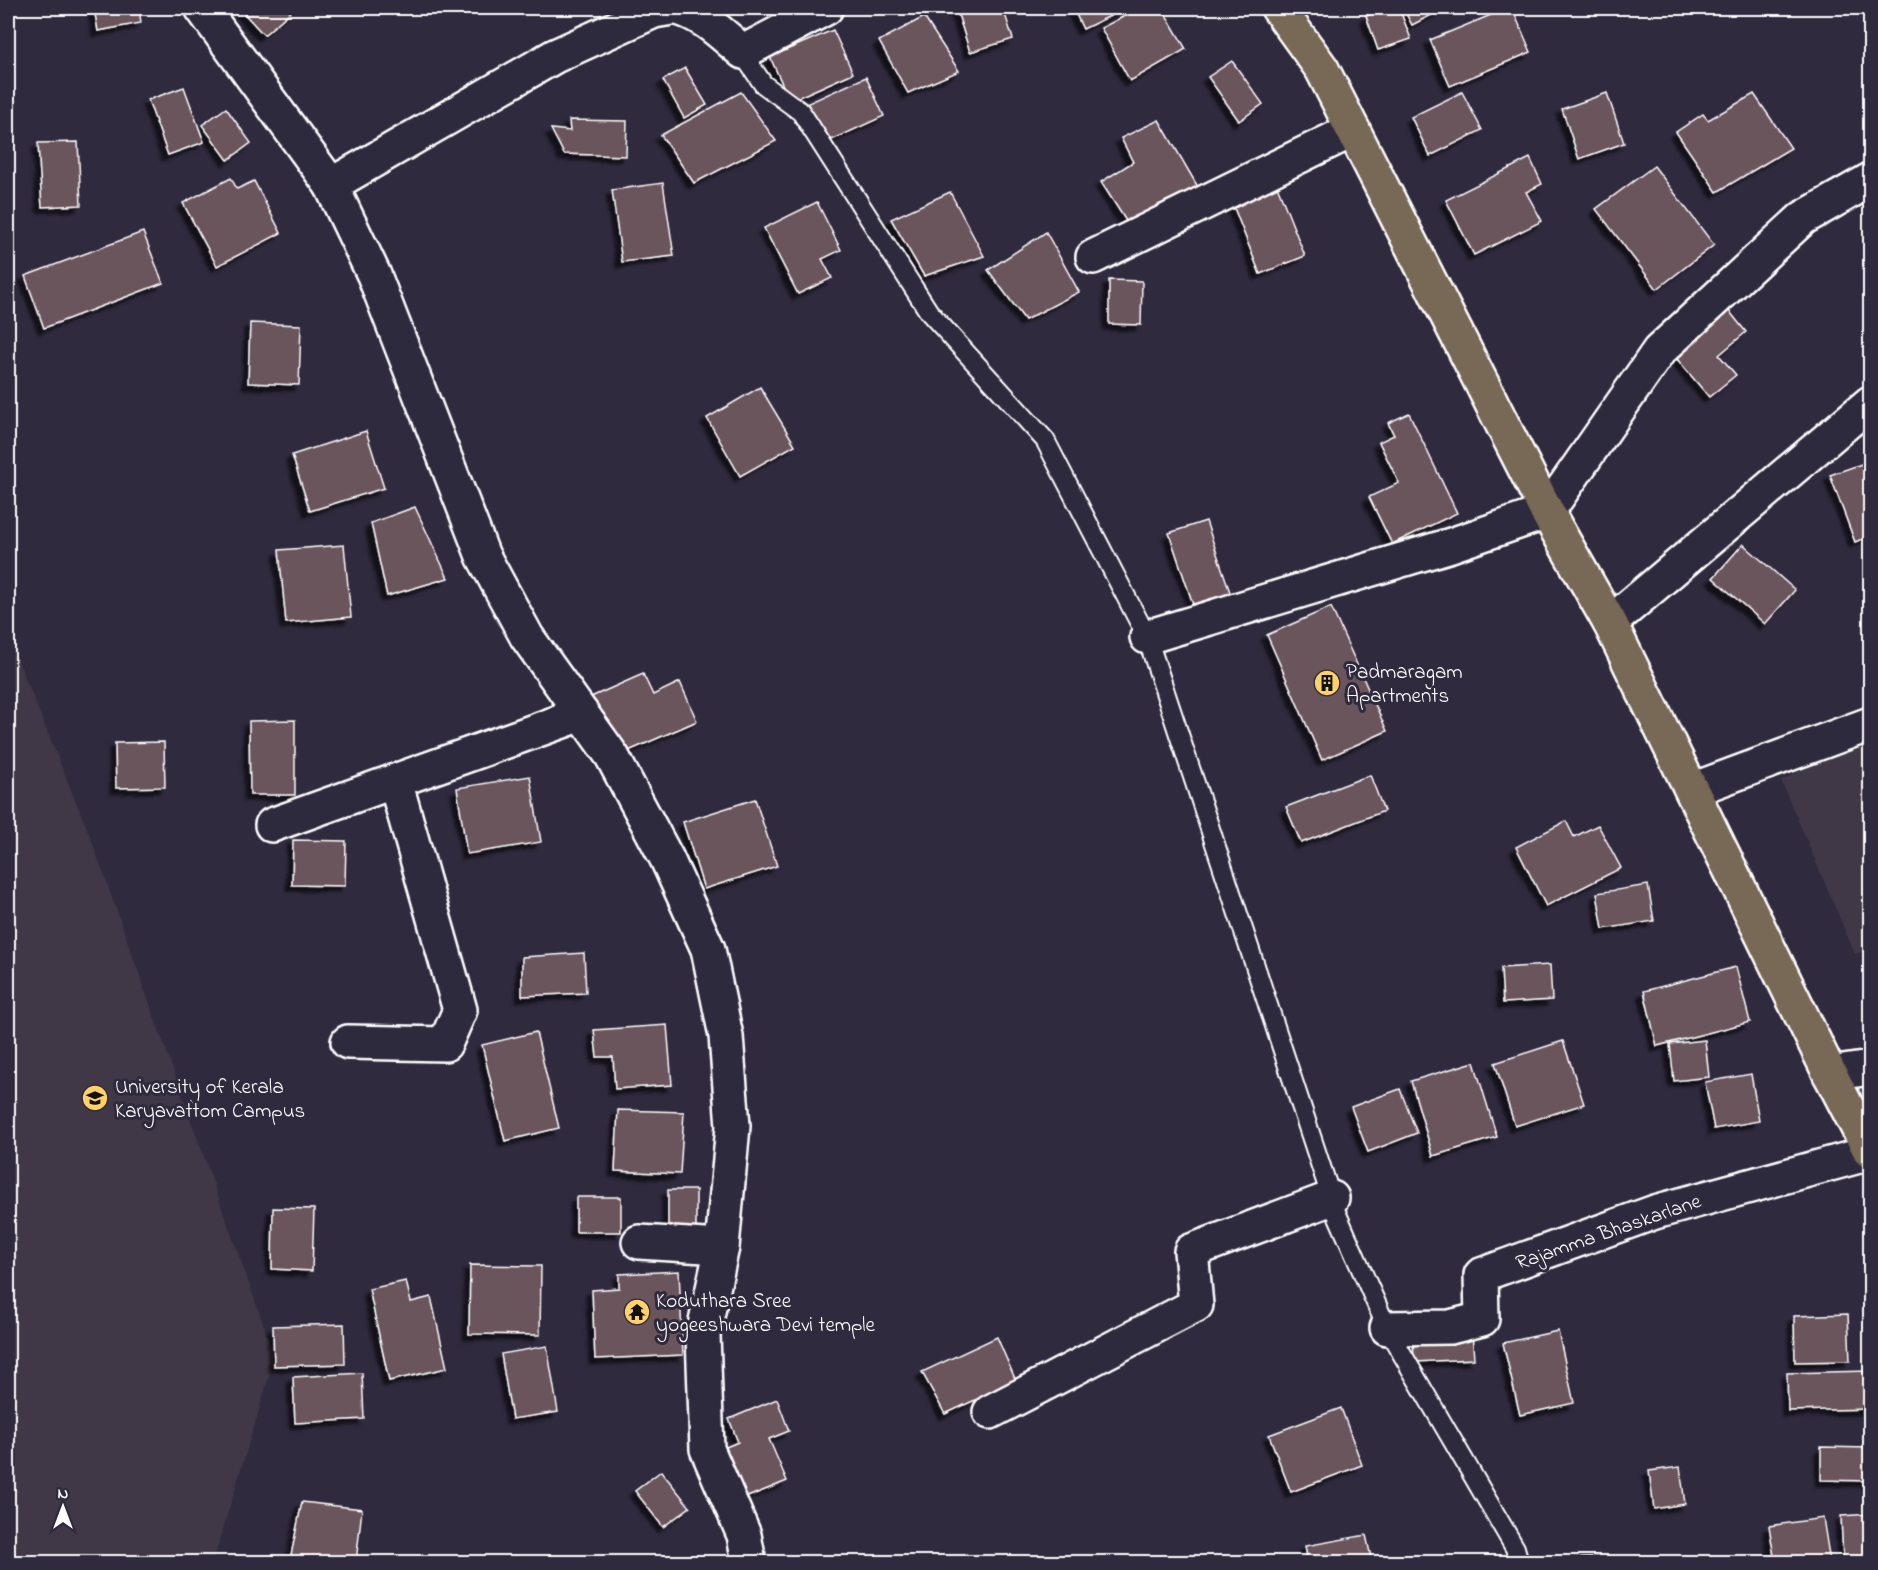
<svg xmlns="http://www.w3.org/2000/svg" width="1878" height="1570" font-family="'Indie Flower',sans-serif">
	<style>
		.built { fill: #413746 }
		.building { fill: #6b545c; stroke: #fff; stroke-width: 1.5; filter: url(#shadow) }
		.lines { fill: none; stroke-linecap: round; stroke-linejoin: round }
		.lane-casing { stroke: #fff; stroke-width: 22 }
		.street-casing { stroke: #fff; stroke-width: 38 }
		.primary-casing { stroke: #fff; stroke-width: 38 }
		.lane { stroke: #2f2a3d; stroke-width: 18 }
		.street { stroke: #2f2a3d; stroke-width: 33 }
		.primary { stroke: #776954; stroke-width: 33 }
		.labels { text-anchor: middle; stroke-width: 6; stroke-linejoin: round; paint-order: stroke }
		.poi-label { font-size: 21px; fill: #fff; stroke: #2f2a3d; text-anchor: start }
		.street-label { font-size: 21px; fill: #fff; stroke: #2f2a3d }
	</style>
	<defs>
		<filter id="shadow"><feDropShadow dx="-5.5" dy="5.5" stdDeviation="1.5" flood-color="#0009"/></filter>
	</defs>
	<rect width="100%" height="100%" fill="#2f2a3d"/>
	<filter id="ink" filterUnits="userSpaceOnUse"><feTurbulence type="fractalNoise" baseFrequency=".0167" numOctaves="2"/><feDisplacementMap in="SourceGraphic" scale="12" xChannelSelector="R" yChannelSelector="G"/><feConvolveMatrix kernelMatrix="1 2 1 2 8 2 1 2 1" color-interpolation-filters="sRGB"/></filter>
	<g filter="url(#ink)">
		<!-- built -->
		<g class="built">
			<path d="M8,636L91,838L275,1357L213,1562H8Z"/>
			<path d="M1870,739V950L1855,954L1781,781L1845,748Z"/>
		</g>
		<!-- building -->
		<g class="building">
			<path d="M94,8H139L141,23L98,31Z"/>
			<path d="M239,8H295L264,35Z"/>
			<path d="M956,8H1003L1013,39L970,52Z"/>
			<path d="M1073,8H1127L1083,29Z"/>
			<path d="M1140,8H1162L1186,49L1130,81L1101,28Z"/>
			<path d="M1393,8H1399L1411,39L1378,50L1366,16Z"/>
			<path d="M1403,8H1445L1412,25Z"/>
			<path d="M1508,8H1512L1531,52L1450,86L1430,40Z"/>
			<path d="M924,17L959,71L908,93L879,41Z"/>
			<path d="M833,30L853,73L790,101L770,57Z"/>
			<path d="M1232,61L1263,104L1239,121L1208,77Z"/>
			<path d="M685,68L707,105L684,118L663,80Z"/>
			<path d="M866,77L884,116L825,143L806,104Z"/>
			<path d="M184,87L204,142L168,155L148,100Z"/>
			<path d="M741,92L776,141L694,183L661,135Z"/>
			<path d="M1462,92L1482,130L1430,156L1411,117Z"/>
			<path d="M1607,93L1624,143L1579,159L1562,109Z"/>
			<path d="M1754,94L1791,148L1717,192L1676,132L1703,114L1708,120Z"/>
			<path d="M226,108L251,143L228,160L202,125Z"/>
			<path d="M569,120L627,121L626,156L564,154L551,129L570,131Z"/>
			<path d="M1159,120L1198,187L1128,224L1101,182L1133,162L1121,138Z"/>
			<path d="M78,142L81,205L42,207L38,143Z"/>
			<path d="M1530,158L1542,184L1526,192L1542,221L1474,255L1446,200Z"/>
			<path d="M1654,166L1714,245L1657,289L1596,209Z"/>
			<path d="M231,178L237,189L254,181L281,233L217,266L183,203Z"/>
			<path d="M1274,178L1305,256L1260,274L1229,195Z"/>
			<path d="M663,183L674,256L622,262L612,190Z"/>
			<path d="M950,192L984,256L924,276L891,219Z"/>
			<path d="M817,202L841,250L822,259L832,278L798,294L764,228Z"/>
			<path d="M143,232L163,283L44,328L25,276Z"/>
			<path d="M1046,232L1079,292L1025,320L988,270Z"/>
			<path d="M1109,280L1142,281L1141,325L1109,324Z"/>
			<path d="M1722,302L1746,332L1719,355L1736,375L1709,397L1667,347Z"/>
			<path d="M250,323L301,325L299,385L248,383Z"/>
			<path d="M760,387L795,445L740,476L707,418Z"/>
			<path d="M1409,413L1457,513L1392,544L1369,497L1399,483L1379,442L1394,435L1388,423Z"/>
			<path d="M366,431L384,488L310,511L292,455Z"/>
			<path d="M1870,461V536L1855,542L1830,475Z"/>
			<path d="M415,507L448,578L387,596L371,523Z"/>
			<path d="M1206,521L1234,604L1197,616L1169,533Z"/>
			<path d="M1743,544L1795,590L1765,624L1713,578Z"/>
			<path d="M344,545L351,617L286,623L279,550Z"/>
			<path d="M1331,607L1387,731L1322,760L1267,635Z"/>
			<path d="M643,674L653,695L680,682L697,721L617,756L591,697Z"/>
			<path d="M295,720V795H250L249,721Z"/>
			<path d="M164,742L165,787L116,788L115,743Z"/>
			<path d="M1370,775L1384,811L1301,843L1286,807Z"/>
			<path d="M530,776L541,842L467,854L457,788Z"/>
			<path d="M755,799L777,866L704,889L683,822Z"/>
			<path d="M1566,821L1574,837L1598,825L1621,868L1546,906L1516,847Z"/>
			<path d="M293,840L346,841L345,886L292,885Z"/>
			<path d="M1648,885L1654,921L1603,929L1597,893Z"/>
			<path d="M584,953L586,993L522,996V957Z"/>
			<path d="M1550,965L1552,1000L1503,1003L1501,968Z"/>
			<path d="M1736,967L1750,1022L1657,1046L1644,991Z"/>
			<path d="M667,1025L672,1085L615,1089L613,1057H597L594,1030Z"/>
			<path d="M536,1032L559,1128L505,1141L482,1045Z"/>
			<path d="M1705,1040L1709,1077L1674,1081L1670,1044Z"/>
			<path d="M1563,1041L1584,1104L1515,1126L1495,1063Z"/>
			<path d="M1474,1062L1497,1137L1433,1156L1411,1081Z"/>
			<path d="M1751,1074L1759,1121L1714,1129L1705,1082Z"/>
			<path d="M1400,1089L1417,1133L1368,1152L1351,1107Z"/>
			<path d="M618,1110L684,1112L680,1174L615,1171Z"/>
			<rect x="668" y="1190" width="28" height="52"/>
			<rect x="576" y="1197" width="45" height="35"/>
			<path d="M273,1208L314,1209L312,1271L272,1269Z"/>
			<path d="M470,1265L541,1266L540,1335L469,1334Z"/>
			<path d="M679,1271L683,1355L595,1359L592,1290L619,1288V1274Z"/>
			<path d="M406,1281L411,1302L431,1297L447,1368L389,1381L369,1289Z"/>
			<path d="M1848,1314L1850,1361L1795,1362L1794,1316Z"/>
			<path d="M344,1324L345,1364L274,1366L273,1326Z"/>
			<path d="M1558,1331L1574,1403L1520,1415L1503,1343Z"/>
			<path d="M1472,1332L1474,1359L1414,1362L1413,1335Z"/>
			<path d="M997,1337L1016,1381L945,1414L922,1372Z"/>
			<path d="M547,1346L558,1412L512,1419L501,1354Z"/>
			<path d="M1870,1371V1409L1788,1411L1787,1373Z"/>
			<path d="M362,1373L364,1419L295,1423L293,1377Z"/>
			<path d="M777,1399L789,1431L769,1439L787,1481L735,1502L714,1452L738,1442L729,1419Z"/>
			<path d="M1341,1408L1362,1465L1291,1492L1269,1435Z"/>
			<path d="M1821,1447L1870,1448V1481L1821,1480Z"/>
			<path d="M1680,1467L1685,1504L1654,1509L1649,1471Z"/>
			<path d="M661,1471L690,1507L663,1527L635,1491Z"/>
			<path d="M302,1502L362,1509L356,1562H305L290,1560Z"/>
			<path d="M1870,1514V1557L1843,1558L1841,1516Z"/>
			<path d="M1823,1518L1830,1562H1775L1769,1526Z"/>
			<path d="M1366,1535L1372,1562H1308L1305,1546Z"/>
			<path d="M1606,1557V1562H1543V1560Z"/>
		</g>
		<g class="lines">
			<!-- lane casing -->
			<g class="lane-casing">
				<path id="lane" d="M738,47L763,84L801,112L929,312L1045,440L1147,637L1336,1212L1387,1328L1515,1548L1519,1562"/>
			</g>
			<!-- street casing -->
			<g class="street-casing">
				<g id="street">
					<path d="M202,8L331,185"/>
					<path d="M672,8L654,11L555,56L331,185L374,275L483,556L527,637L612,756L667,859L708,949L726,1036L733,1126L722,1247L703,1335L707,1449L744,1535L749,1562"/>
					<path d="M678,8C703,15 723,35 743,52L826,8"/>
					<path d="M1093,257L1353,130"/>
					<path d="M1610,623L1870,403"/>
					<path d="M1147,637L1451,545L1547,512L1659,351L1803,218L1870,180"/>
					<path d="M1692,790L1870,724"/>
					<path d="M272,825L582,714"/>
					<path d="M348,1042L445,1044L460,1010L395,781"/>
					<path d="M1830,1074L1870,1068"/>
					<path d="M639,1242L722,1247"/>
					<path d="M1387,1328L1450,1327L1482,1319L1481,1275L1655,1212L1870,1153"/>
					<path d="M990,1412L1196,1305L1191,1251L1332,1198"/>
				</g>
			</g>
			<!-- primary casing -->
			<g class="primary-casing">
				<path id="primary" d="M1278,8L1322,69L1547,512L1610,623L1830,1074L1870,1151"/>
			</g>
			<!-- lane -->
			<use href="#lane" class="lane"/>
			<!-- street -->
			<use href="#street" class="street"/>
			<!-- primary -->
			<use href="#primary" class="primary"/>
		</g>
	</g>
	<!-- icons -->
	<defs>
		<g id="building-disc" transform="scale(1.35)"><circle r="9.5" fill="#ffd166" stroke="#2f2a3d"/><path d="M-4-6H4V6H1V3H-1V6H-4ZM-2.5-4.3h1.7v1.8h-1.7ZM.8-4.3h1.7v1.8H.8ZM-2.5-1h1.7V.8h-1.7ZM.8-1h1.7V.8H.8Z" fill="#111"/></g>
		<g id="university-disc" transform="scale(1.35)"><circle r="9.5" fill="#ffd166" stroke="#2f2a3d"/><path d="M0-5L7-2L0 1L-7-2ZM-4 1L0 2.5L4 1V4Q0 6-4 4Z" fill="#111"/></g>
		<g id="temple-disc" transform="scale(1.35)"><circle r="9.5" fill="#ffd166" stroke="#2f2a3d"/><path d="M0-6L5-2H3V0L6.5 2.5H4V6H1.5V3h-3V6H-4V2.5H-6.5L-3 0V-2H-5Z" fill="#111"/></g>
	</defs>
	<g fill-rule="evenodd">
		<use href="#building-disc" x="1327" y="683"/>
		<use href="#university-disc" x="95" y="1098"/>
		<use href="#temple-disc" x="637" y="1312"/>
	</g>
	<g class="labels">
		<!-- poi labels -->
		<g class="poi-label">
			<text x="1346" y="678">Padmaragam<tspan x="1346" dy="24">Apartments</tspan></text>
			<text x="115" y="1093">University of Kerala<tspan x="115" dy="24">Karyavattom Campus</tspan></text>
			<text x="656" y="1307">Koduthara Sree<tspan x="656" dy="24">yogeeshwara Devi temple</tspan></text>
		</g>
		<!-- street labels -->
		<g class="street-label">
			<text transform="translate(1608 1231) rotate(-19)" y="7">Rajamma Bhaskarlane</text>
		</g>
	</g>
	<!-- margin -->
	<rect width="1878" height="1570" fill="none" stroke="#2f2a3d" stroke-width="30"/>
	<rect x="15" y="15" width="1848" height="1540" fill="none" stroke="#fff" stroke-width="2" filter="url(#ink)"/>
	<!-- north arrow -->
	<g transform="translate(63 1507)" stroke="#2f2a3d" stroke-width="4.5" paint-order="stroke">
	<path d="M0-4.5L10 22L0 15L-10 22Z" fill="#ffffff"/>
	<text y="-9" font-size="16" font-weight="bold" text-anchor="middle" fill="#ffffff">N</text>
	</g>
</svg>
